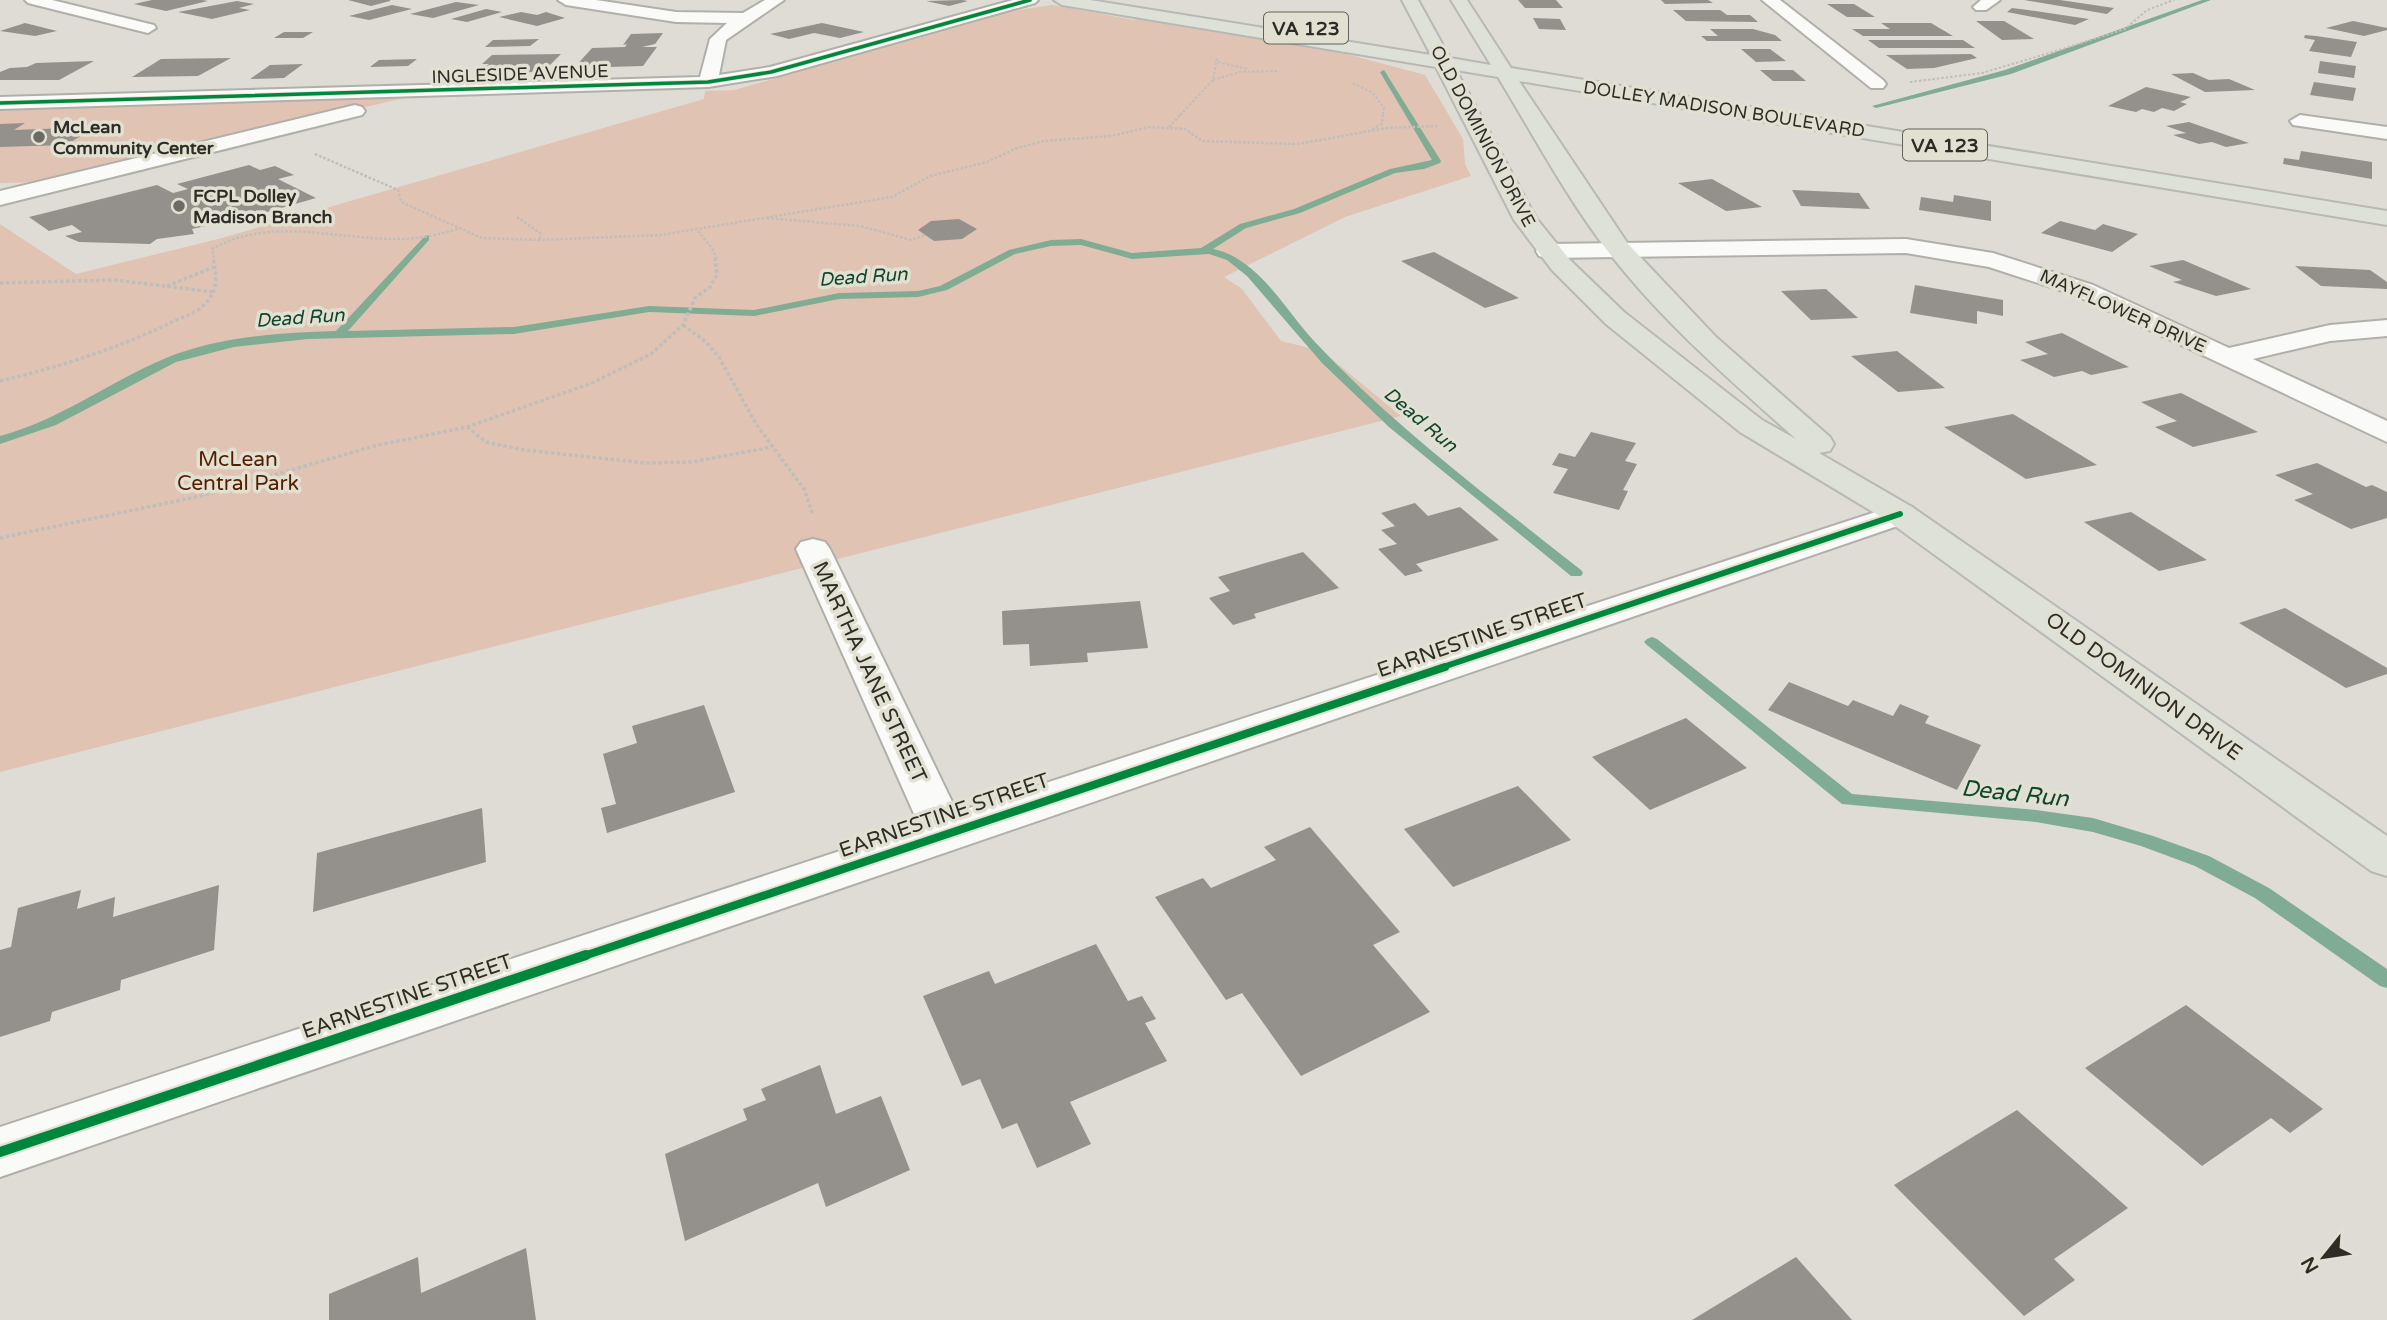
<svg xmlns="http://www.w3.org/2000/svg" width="2387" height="1320" font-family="'Varela Round',sans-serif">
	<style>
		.green { fill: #e1c3b4 }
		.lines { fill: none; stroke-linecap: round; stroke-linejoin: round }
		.stream { fill: #80ac94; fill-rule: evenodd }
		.building { fill: #94918c }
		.minor-casing { stroke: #b0afaa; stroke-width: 4 }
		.major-casing { stroke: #b9b8b5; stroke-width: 4 }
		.path-far2 { stroke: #bebeba; stroke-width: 2; stroke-dasharray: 2.5 2; stroke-linecap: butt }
		.path-far1 { stroke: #bebeba; stroke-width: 2.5; stroke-dasharray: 2.5 2; stroke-linecap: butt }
		.path { stroke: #bebeba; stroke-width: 3.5; stroke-dasharray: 3.5 2.5; stroke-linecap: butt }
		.minor { fill: #fafaf9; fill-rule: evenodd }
		.major { fill: #dde1d7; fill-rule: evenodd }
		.cycleway-far3-casing { stroke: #e1e0d1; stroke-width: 5 }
		.cycleway-far2-casing { stroke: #e1e0d1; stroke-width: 10 }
		.cycleway-far1-casing { stroke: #e1e0d1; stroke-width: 12 }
		.cycleway-casing { stroke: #e1e0d1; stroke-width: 14 }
		.cycleway-far3 { stroke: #00873e; stroke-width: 3.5 }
		.cycleway-far2 { stroke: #00873e; stroke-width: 6 }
		.cycleway-far1 { stroke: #00873e; stroke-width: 8 }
		.cycleway { stroke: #00873e; stroke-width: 10 }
		.poi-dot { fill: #6b6a64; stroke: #e1e0d1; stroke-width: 2.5 }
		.labels { text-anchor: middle; stroke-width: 7; stroke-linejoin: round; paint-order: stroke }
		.far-street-label { font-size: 18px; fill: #2d2c27; stroke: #e1e0d1 }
		.far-poi-label { font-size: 18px; font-weight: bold; fill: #2d2c27; stroke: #e1e0d1; text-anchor: start }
		.shield { fill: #e1e0d1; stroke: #63625a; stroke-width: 2 }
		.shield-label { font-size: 19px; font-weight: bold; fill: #2d2c27 }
		.far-water-label { font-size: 19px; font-style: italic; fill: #0f452f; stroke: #e1e0d1 }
		.park-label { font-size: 21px; fill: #551d00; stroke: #e1e0d1 }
		.street-label { font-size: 21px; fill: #2d2c27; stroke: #e1e0d1 }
		.water-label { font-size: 23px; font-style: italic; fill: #0f452f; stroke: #e1e0d1 }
	</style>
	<rect width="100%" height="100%" fill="#dedcd4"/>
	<!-- green -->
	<g class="green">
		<path d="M1052,5L1134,20L1140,17L1343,53L1425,75L1463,139L1465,164L1471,176L1345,217L1224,277L1242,289L1281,341L1322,351L1401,416L0,772V224L76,274L222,238L704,99L705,91L734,90L1019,10Z"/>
		<path d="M408,97L52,182L0,183V107Z"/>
	</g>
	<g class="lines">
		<!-- stream -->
		<g class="stream">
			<path d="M2202,0H2211L2011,74L1876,108L1872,106L2005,70Z"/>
			<path d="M1384,70L1441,161L1440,163L1424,169L1395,173L1300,213L1246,228L1213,249C1258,258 1285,310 1314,341C1394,427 1489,497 1581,570L1583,573L1581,576H1571L1389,427L1322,363L1247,276L1227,260L1209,254L1132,259L1081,245L1051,246L1015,254L947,290L918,297L839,299L754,316L649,312L514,334L308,339L234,347L176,362L56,425L0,444V436C60,420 109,382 166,358C219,336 279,333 336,331L426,235L429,236V240L348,331L514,327L649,306L754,310L839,293L918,291L940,286L1009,250L1051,240L1081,239L1132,253L1201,248L1240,224L1294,209L1390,169L1432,160L1380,72Z"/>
			<path d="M1652,637L1657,639L1852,794L2036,810L2093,818L2153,836L2209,856L2269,888L2387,969V988L2380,986L2255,898L2195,866L2141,846L2093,832L2036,822L1842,804L1647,645L1644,642L1647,639Z"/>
		</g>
	</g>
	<!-- building -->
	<g class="building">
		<path d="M152,0H202L208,1L166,11L134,4Z"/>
		<path d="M348,0H390V1L371,6Z"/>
		<path d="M962,0L968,1L949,6L926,1Z"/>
		<path d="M1518,0H1556L1563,8H1525Z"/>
		<path d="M1661,0H1708L1713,3L1665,4Z"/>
		<path d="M2024,0H2060L2114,8L2107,14Z"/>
		<path d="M237,1L254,4L239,8L250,10L212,19L178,12Z"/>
		<path d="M456,2L479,5L433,18L410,14Z"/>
		<path d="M1827,4H1854L1875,17H1847Z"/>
		<path d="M392,5L412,9L369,20L349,16Z"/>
		<path d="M2012,8L2028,10L2089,19L2075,25L2007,12Z"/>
		<path d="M486,9L502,12L467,22L451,19Z"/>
		<path d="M1673,10H1720L1727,15H1750L1758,22L1686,21Z"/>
		<path d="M521,12L537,15L546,12L565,18L537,26L499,17Z"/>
		<path d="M1533,18L1560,19L1566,30L1539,29Z"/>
		<path d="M1976,21H2004L2034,39L2002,40Z"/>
		<path d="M2353,21L2387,28V30L2364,36L2326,28Z"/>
		<path d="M25,23L57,31L35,36L0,31Z"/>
		<path d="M822,23L864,32L840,38L814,33L789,39L770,34Z"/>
		<path d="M1881,23H1931L1953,36H1863L1852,29H1890Z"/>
		<path d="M1710,29H1753L1775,35L1782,41H1707L1701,36H1718Z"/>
		<path d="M284,32H313L303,38H274Z"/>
		<path d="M663,33L655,44L642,47H657L643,66L574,68L592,48L625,47L627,44L623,45L631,34Z"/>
		<path d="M2305,35L2316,36L2357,42L2351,57L2309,51L2315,40L2304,38Z"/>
		<path d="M539,39L530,46L485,47L493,40Z"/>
		<path d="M1868,40H1963L1975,48H1879Z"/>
		<path d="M1741,49H1770L1786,61L1756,62Z"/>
		<path d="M561,54L543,72L479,73L489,64H482L492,55Z"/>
		<path d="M1971,54L1977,58L1934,68L1907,69L1886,55Z"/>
		<path d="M231,58L198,76L132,77L161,59Z"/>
		<path d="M417,59L408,66L370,67L379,60Z"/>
		<path d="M94,61L59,80H0V72L10,68L27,67L36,63Z"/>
		<path d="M2320,61L2356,66L2354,78L2318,73Z"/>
		<path d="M303,64L284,78L250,79L270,65Z"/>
		<path d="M1760,70H1793L1806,81H1773Z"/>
		<path d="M2193,73L2209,80L2229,79L2255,90L2205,92L2171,74Z"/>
		<path d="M2314,82L2356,88L2353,101L2310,95Z"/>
		<path d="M2146,87L2191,97L2180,102L2187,104L2174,111L2162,108L2154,112L2142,109L2136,112L2108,106Z"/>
		<path d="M2189,122L2249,143L2226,147L2212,142L2199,144L2173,135L2186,133L2166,126Z"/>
		<path d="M25,123L14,130L95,127L66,145L0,147V124Z"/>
		<path d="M2301,151L2372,162V179L2283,164L2284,158L2299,160Z"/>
		<path d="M249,165L260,170L275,166L294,175L278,179L316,198L243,219L236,215L222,219L225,222L192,229L194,234L157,239L150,244L79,242L65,236L82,232L72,225L49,231L29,217L157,185L173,193L188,189L177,184Z"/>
		<path d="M1712,179L1762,207L1726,211L1678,183Z"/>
		<path d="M1792,190L1859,193L1870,209L1801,206Z"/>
		<path d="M1954,195L1991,201V221L1919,210L1921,197L1953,202Z"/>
		<path d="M959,219L977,229L962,239L934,241L918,230L931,221Z"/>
		<path d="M2060,221L2095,230L2103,224L2138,234L2112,252L2041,233Z"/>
		<path d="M1434,252L1519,298L1485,308L1401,261Z"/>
		<path d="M2183,260L2251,289L2216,296L2173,282L2182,280L2149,266Z"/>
		<path d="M2295,266L2370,270L2387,282V289L2321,286Z"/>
		<path d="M1915,285L2003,300V316L1977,311V324L1910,313Z"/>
		<path d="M1826,289L1858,318L1811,320L1781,291Z"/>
		<path d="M2062,333L2129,367L2091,375L2082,371L2054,377L2020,360L2048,354L2025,342Z"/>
		<path d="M1897,351L1945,388L1898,392L1851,356Z"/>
		<path d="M2181,393L2258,432L2193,447L2155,427L2177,421L2141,402Z"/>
		<path d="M2013,414L2097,465L2026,479L1944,427Z"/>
		<path d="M1591,432L1636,443L1625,461L1637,464L1623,490L1628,491L1619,510L1553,493L1568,469L1552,465L1559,453L1575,457Z"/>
		<path d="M2317,463L2366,487L2372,485L2387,492V518L2351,529L2294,500L2313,494L2275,475Z"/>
		<path d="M1415,503L1428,516L1460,507L1499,540L1416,564L1423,571L1405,576L1378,549L1397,544L1381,530L1395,526L1381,513Z"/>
		<path d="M2131,512L2207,560L2159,571L2084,522Z"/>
		<path d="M1303,552L1339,588L1254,614L1256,618L1233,625L1209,598L1230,591L1218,577Z"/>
		<path d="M1140,601L1148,648L1087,653L1088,662L1030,666L1029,644L1003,645L1002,611Z"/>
		<path d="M2285,608L2387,668V674L2346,688L2239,623Z"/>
		<path d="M1789,682L1848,706L1853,700L1893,716L1900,704L1929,716L1925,723L1981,745L1957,790L1768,710Z"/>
		<path d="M704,705L735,792L607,833L601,808L616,804L603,754L637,743L632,726Z"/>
		<path d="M1686,718L1747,768L1650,810L1592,757Z"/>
		<path d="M1518,786L1571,840L1453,887L1404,829Z"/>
		<path d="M482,808L486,862L313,912L317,853Z"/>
		<path d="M1310,827L1400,932L1373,945L1430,1012L1301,1076L1242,993L1226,1000L1155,897L1203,878L1211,888L1276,860L1264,847Z"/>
		<path d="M219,885L214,950L121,980L120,990L52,1012L50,1021L0,1037V950L11,947L18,908L81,890L77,909L115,897L113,917Z"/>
		<path d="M1096,944L1128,1001L1142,996L1156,1019L1145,1023L1167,1061L1070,1102L1091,1144L1037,1168L1017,1123L1002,1129L980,1079L962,1086L923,996L989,971L995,984Z"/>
		<path d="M2186,1005L2323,1109L2290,1133L2271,1118L2202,1166L2085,1068Z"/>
		<path d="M820,1065L836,1114L881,1096L910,1170L826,1207L818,1183L685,1241L665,1154L747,1120L743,1109L766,1100L761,1089Z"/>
		<path d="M2017,1110L2128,1208L2054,1259L2075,1280L2024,1316L1894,1185Z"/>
		<path d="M526,1248L536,1320H329V1294L418,1257L421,1293Z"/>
		<path d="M1796,1257L1852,1320H1692Z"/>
	</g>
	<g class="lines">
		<!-- minor casing -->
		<g class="minor-casing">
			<g id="minor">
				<path d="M25,0H52L154,25L156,28L148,33L28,3Z"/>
				<path d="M558,0H596L676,12L743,13L765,0H784L726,40L719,75L770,67L1013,0H1038L1035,3L777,76L708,87L0,109V97L700,77L710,39L727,23L676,22L566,5Z"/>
				<path d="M1762,0H1780L1883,80L1886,84L1883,88H1871Z"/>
				<path d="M1981,0H2000L1986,10H1976L1973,7Z"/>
				<path d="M355,105L362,107L365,111L362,115L0,205V191Z"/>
				<path d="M2300,115L2387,127V139L2293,125L2290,121Z"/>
				<path d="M1906,239L1993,253L2093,285L2229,348L2330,325L2387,320V336L2330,341L2253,359L2387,421V442L2075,295L1989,267L1906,253L1548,258L1539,256L1536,251L1539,246L1548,244Z"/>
				<path d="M1900,504L1912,507L1917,514L1912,521L0,1177V1127L919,825L796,549L801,542L813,539L825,542L830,549L957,812Z"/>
			</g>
		</g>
		<!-- major casing -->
		<g class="major-casing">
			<path id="major" d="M1054,0H1090L1431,55L1402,0H1418L1450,58L1491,65L1451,0H1467L1511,68L2387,211V225L1519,81L1628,244L1716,337L1830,437L1834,444L1830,451L1819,453L1912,507L2387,836V876L2371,871L1888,521L1740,432L1606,324L1552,270L1514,220L1436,67L1062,5ZM1456,70L1498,77C1534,136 1567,199 1610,254C1664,323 1731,381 1796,439L1762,420L1624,312L1570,260L1536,218Z"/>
		</g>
		<!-- path-far2 -->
		<g class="path-far2">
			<path d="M1218,62L1247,69"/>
			<path d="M1213,80L1240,72L1279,71"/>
			<path d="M1910,82L1982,73L2053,52L2125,29L2147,10L2174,0"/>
			<path d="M1353,83L1373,93L1384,108L1383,115"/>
			<path d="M1180,115L1213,80L1217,58"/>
		</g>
		<!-- path-far1 -->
		<g class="path-far1">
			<path d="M1169,127L1182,113"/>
			<path d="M1372,129L1382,124L1383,113"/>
			<path d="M315,154L398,190L401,202L482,238L540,240L660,235L892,197L930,176L987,162L1017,148L1044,141L1111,136L1149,127L1185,129L1202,141L1298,144L1386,128L1439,126"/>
			<path d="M517,217L540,233V240"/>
			<path d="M767,218L860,226L911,240L926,235"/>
			<path d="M698,231L712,248L716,258"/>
			<path d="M214,258L212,249C271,215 340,241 405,239C423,238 441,234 458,229"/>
		</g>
		<!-- path -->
		<g class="path">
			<path d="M0,283L114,280L214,292"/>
			<path d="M167,286L214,267"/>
			<path d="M683,325L706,342L719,357L756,424L804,489L813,515"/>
			<path d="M0,381C59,367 120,348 174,321C183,317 196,313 203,306C219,291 217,277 213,257"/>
			<path d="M467,427L486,442L524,450L646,463L692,462L772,447"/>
			<path d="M0,538L205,495L374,446L467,427L592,383L651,354L683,325L695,298L710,287L717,275L715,257"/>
		</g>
		<!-- minor -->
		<use href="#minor" class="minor"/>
		<!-- major -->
		<use href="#major" class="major"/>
		<!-- cycleway-far3 casing -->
		<g class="cycleway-far3-casing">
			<path id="cycleway-far3" d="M0,103L708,82L771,72L1030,0"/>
		</g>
		<!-- cycleway-far2 casing -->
		<g class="cycleway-far2-casing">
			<path id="cycleway-far2" d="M1440,668L1900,514"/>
		</g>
		<!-- cycleway-far1 casing -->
		<g class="cycleway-far1-casing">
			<path id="cycleway-far1" d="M581,957L1445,667"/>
		</g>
		<!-- cycleway casing -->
		<g class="cycleway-casing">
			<path id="cycleway" d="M0,1152L586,955"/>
		</g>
		<!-- cycleway-far3 -->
		<use href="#cycleway-far3" class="cycleway-far3"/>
		<!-- cycleway-far2 -->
		<use href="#cycleway-far2" class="cycleway-far2"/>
		<!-- cycleway-far1 -->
		<use href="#cycleway-far1" class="cycleway-far1"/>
		<!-- cycleway -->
		<use href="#cycleway" class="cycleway"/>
	</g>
	<!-- markers -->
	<g class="poi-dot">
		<circle cx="39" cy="137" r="7"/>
		<circle cx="179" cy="206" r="7"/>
	</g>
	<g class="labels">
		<!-- far-street labels -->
		<g class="far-street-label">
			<text transform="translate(520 74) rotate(-2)" y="6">INGLESIDE AVENUE</text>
			<text transform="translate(1724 109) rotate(9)" y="6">DOLLEY MADISON BOULEVARD</text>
			<text transform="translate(1483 136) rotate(62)" y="6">OLD DOMINION DRIVE</text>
			<text transform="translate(2123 311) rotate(24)" y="6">MAYFLOWER DRIVE</text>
		</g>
		<!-- far-poi labels -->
		<g class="far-poi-label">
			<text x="53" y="133">McLean<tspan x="53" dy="21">Community Center</tspan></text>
			<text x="193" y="202">FCPL Dolley<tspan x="193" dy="21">Madison Branch</tspan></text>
		</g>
		<!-- shield labels -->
		<g class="shield">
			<rect x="1264" y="12.5" width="84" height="31" rx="5"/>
			<rect x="1903" y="129.5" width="84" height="31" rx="5"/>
		</g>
		<g class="shield-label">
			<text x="1306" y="35">VA 123</text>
			<text x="1945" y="152">VA 123</text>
		</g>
		<!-- far-water labels -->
		<g class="far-water-label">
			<text transform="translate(863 276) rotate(-4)" y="7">Dead Run</text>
			<text transform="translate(300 317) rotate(-4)" y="7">Dead Run</text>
			<text transform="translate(1421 419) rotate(40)" y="7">Dead Run</text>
		</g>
		<!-- park labels -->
		<g class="park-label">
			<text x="238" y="466">McLean<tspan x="238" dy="24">Central Park</tspan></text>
		</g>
		<!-- street labels -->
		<g class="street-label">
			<text transform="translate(1482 635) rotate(-19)" y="7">EARNESTINE STREET</text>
			<text transform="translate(870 672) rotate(65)" y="7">MARTHA JANE STREET</text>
			<text transform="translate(2144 686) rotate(36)" y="7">OLD DOMINION DRIVE</text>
			<text transform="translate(944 815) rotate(-19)" y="7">EARNESTINE STREET</text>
			<text transform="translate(407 996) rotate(-19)" y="7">EARNESTINE STREET</text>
		</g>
		<!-- water labels -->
		<g class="water-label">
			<text transform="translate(2015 793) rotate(6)" y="8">Dead Run</text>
		</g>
	</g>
	<!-- north arrow -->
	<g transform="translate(2324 1257) rotate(240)" stroke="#e1e0d1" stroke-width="5" paint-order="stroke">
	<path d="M0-5L12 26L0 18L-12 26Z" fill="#2d2c27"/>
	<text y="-10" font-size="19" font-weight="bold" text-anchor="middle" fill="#2d2c27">N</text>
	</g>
</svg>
